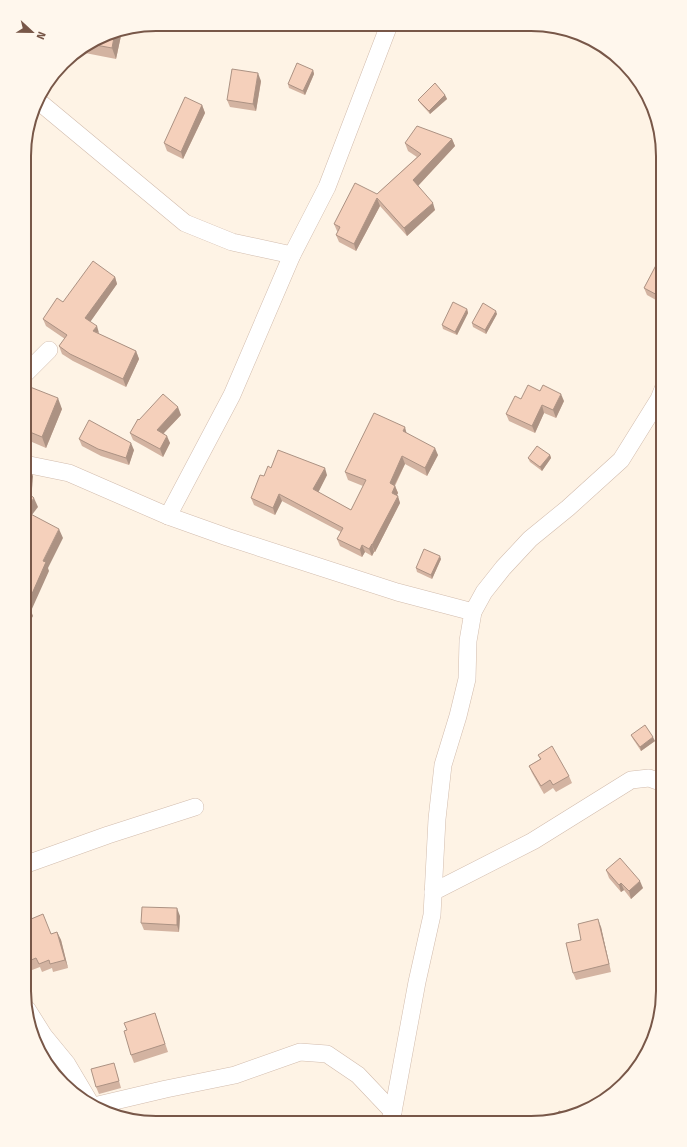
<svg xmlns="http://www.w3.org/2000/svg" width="687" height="1147" font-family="'Fira Sans',sans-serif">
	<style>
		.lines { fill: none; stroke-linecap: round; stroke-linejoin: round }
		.street-casing { stroke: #d2bcad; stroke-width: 18 }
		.street { stroke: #fff; stroke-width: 17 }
		.wall { fill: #d3b3a1 }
		.shaded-wall { fill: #ac9283 }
		.building { fill: #f5d0bb; stroke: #ac9283 }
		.rim { fill: none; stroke: #785748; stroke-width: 2 }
	</style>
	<rect width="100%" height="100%" fill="#fef3e5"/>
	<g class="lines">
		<!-- street casing -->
		<g class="street-casing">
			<g id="street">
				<path d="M37,100L185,223L232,242L292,255"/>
				<path d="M25,374L49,350"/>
				<path d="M25,464L69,473L168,516L227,537L397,592L473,612"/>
				<path d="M168,516L232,395L292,255L327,187L389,25"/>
				<path d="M24,865L108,835L195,807"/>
				<path d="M433,892L533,841L631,780L649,778L663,783"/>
				<path d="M27,1009L44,1036L67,1064L89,1101"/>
				<path d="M98,1105L166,1089L235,1075L300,1052L327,1054L358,1075L393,1112"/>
				<path d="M389,1123L393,1112L417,982L432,915L437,819L443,765L458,716L467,679L468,641L473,612L484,592L503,568L530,539L568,508L621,460L659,399L663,389"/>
			</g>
		</g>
		<!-- street -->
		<use href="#street" class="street"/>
	</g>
	<!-- wall -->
	<g class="wall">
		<path d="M122,31L116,59L80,52L79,51L106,34Z"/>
		<path d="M313,70L314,74L305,95L289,88L288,84Z"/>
		<path d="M261,81L256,111L230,107L227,100Z"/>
		<path d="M445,95L447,99L430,114L420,103L418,100Z"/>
		<path d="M202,105L205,113L183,159L167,151L164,143Z"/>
		<path d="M452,139L455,146L418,186L435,210L407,236L380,206L356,251L339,242L336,235L338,232L337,231L334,224L377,194L417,157L408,151L405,143Z"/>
		<path d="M663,252V304L647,295L644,288Z"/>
		<path d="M115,277L117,284L90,322L99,334L136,351L139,359L126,387L73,361L62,354L59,346L65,339L46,326L43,319L63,302Z"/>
		<path d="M467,309L468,313L457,335L443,329L442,325Z"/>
		<path d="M497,314L486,334L473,327L472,323Z"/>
		<path d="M25,385L62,409L46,448L25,439Z"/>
		<path d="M540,391L564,401L556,418L544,413L535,433L509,421L506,414L521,399Z"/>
		<path d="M181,415L164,433L170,443L163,457L133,440L130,433Z"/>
		<path d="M407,433L438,455L427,476L405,464L395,486L398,493L397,495L400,503L375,552H374L372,556L365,552L362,557L340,546L337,539L341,532L282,501L275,515L254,505L251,498L264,476L271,468L327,475L318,492L351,510L363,486L348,480L345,472Z"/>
		<path d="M79,439L134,450L129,465L101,456L82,446Z"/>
		<path d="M550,455L551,458L542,471L530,462L528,458Z"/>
		<path d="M441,559L432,579L417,572L416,568Z"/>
		<path d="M631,735L655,741L641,751L633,739Z"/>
		<path d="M538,755L569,776L572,783L556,792L553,788L544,794L532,773L529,766L540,759Z"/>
		<path d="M606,870L643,888L631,899L624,890L621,892L609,878Z"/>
		<path d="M180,916L179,932L144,930L141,923Z"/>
		<path d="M601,927L611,972L576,980L573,973Z"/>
		<path d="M57,932L61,940L68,968L53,972L52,968L42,972L40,967L24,973V943Z"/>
		<path d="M155,1013L168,1052L134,1063L131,1055L127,1030Z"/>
		<path d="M116,1070L121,1088L99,1094L96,1087Z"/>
	</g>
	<!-- shaded-wall -->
	<g class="shaded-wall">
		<path d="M122,31L116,59L112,48L115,32Z"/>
		<path d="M313,70L314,74L305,95L303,91Z"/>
		<path d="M258,73L261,81L256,111L253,104Z"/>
		<path d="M445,95L447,99L430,114L429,111Z"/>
		<path d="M202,105L205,113L183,159L181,152Z"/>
		<path d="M452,139L455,146L416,188L413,180Z"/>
		<path d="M377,198L380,206L356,251L354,244Z"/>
		<path d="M433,203L435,210L407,236L404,228Z"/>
		<path d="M115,277L117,284L88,325L85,318Z"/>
		<path d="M663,293V302L661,297Z"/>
		<path d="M467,309L468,313L457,335L455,332Z"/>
		<path d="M496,311L497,314L486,334L485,330Z"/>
		<path d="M97,326L99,333L93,331Z"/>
		<path d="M136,351L139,359L126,387L123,379Z"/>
		<path d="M561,394L564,401L556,418L553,410Z"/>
		<path d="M58,398L62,409L46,448L42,437Z"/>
		<path d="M542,405L544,413L535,433L532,426Z"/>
		<path d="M178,407L181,415L160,437L157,430Z"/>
		<path d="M405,427L407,435L403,431Z"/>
		<path d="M167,436L170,443L163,457L160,449Z"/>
		<path d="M131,443L134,450L129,465L126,458Z"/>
		<path d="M435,448L438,455L427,476L425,468Z"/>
		<path d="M550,455L551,458L542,471L540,467Z"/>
		<path d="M402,456L405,464L392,490L390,483Z"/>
		<path d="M29,467L33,476L31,502L27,492Z"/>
		<path d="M325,468L327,475L316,497L313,489Z"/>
		<path d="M395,486L398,493L394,500L392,493Z"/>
		<path d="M279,494L282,501L275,515L273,508Z"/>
		<path d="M398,496L400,503L375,552L372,545Z"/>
		<path d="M34,498L38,507L28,520L25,512V510Z"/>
		<path d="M59,529L63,538L48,568L49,571L31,611L33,616L24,632V616L27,605L43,561Z"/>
		<path d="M372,544L374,552L372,556L369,549Z"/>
		<path d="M362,545L365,552L362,557L360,550Z"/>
		<path d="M440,556L441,559L432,579L431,575Z"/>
		<path d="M653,737L655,741L641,751L640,747Z"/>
		<path d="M640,881L643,888L631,899L629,891Z"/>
		<path d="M621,883L624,890L621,892L619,885Z"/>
		<path d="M177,908L180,916L179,932L177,925Z"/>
		<path d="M598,919L601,927L611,972L609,964Z"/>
		<path d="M57,932L61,940L68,968L65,960Z"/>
	</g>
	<!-- building -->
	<g class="building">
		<path d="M115,32L112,48L90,44L106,34Z"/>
		<path d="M297,63L313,70L303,91L288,84Z"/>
		<path d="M232,69L258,73L253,104L227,100Z"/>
		<path d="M435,83L445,95L429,111L418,100Z"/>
		<path d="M185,97L202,105L181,152L164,143Z"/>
		<path d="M417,126L452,139L413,180L433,203L404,228L377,198L354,244L336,235L340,227L334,224L355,183L377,194L421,154L405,143Z"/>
		<path d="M663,252V293L661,297L644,288Z"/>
		<path d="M93,261L115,277L85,318L97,326L93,331L136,351L123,379L70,354L59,346L67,335L43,319L57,298L63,302Z"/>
		<path d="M453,302L467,309L455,332L442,325Z"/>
		<path d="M483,303L496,311L485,330L472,323Z"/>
		<path d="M25,385L58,398L42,437L25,430Z"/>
		<path d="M528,385L540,391L543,385L561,394L553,410L542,405L532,426L506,414L515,396L521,399Z"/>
		<path d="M163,394L178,407L157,430L167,436L160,449L130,433L138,419L139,420Z"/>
		<path d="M374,413L405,427L403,431L435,448L425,468L402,456L390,483L395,486L392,493L398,496L372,545V544L369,549L362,545L360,550L337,539L343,528L279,494L273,508L251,498L260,475L264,476L268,466L271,468L278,450L325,468L313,489L351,510L366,480L345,472Z"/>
		<path d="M89,420L131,443L126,458L98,449L79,439Z"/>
		<path d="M537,446L550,455L540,467L528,458Z"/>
		<path d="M25,466L29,467L27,492L34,498L25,510Z"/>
		<path d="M25,511L59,529L43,561L46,562L27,605L30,607L24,616L25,547L26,544L25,543Z"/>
		<path d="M424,549L440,556L431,575L416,568Z"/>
		<path d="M645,725L653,737L640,747L631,735Z"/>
		<path d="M552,746L569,776L553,785L550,780L541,786L529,766L541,759L538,755Z"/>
		<path d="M620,858L640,881L629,891L621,883L619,885L606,870Z"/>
		<path d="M142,907L177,908V925L141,923Z"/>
		<path d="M43,914L51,934L57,932L65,960L50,964L49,960L39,964L36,958L24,963V943L30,941L24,927V922Z"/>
		<path d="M598,919L609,964L573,973L566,943L581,940L578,924Z"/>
		<path d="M155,1013L165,1044L131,1055L124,1031L127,1030L124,1023Z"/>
		<path d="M114,1063L119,1081L96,1087L91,1069Z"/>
		<path d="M559,1111L571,1115L557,1118Z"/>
	</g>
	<!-- crop -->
	<path d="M0 0H687V1147H0ZM156 31H531A125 125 0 0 1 656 156V991A125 125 0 0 1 531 1116H156A125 125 0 0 1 31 991V156A125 125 0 0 1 156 31Z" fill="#fff7ed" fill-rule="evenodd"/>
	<path class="rim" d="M156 31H531A125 125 0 0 1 656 156V991A125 125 0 0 1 531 1116H156A125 125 0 0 1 31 991V156A125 125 0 0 1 156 31Z"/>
	<!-- north arrow -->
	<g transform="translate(32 32) rotate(112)" stroke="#fff7ed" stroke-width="3" paint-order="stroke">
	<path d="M0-3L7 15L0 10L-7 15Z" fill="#785748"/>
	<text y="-6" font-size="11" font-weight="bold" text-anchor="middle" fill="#785748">N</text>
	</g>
</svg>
